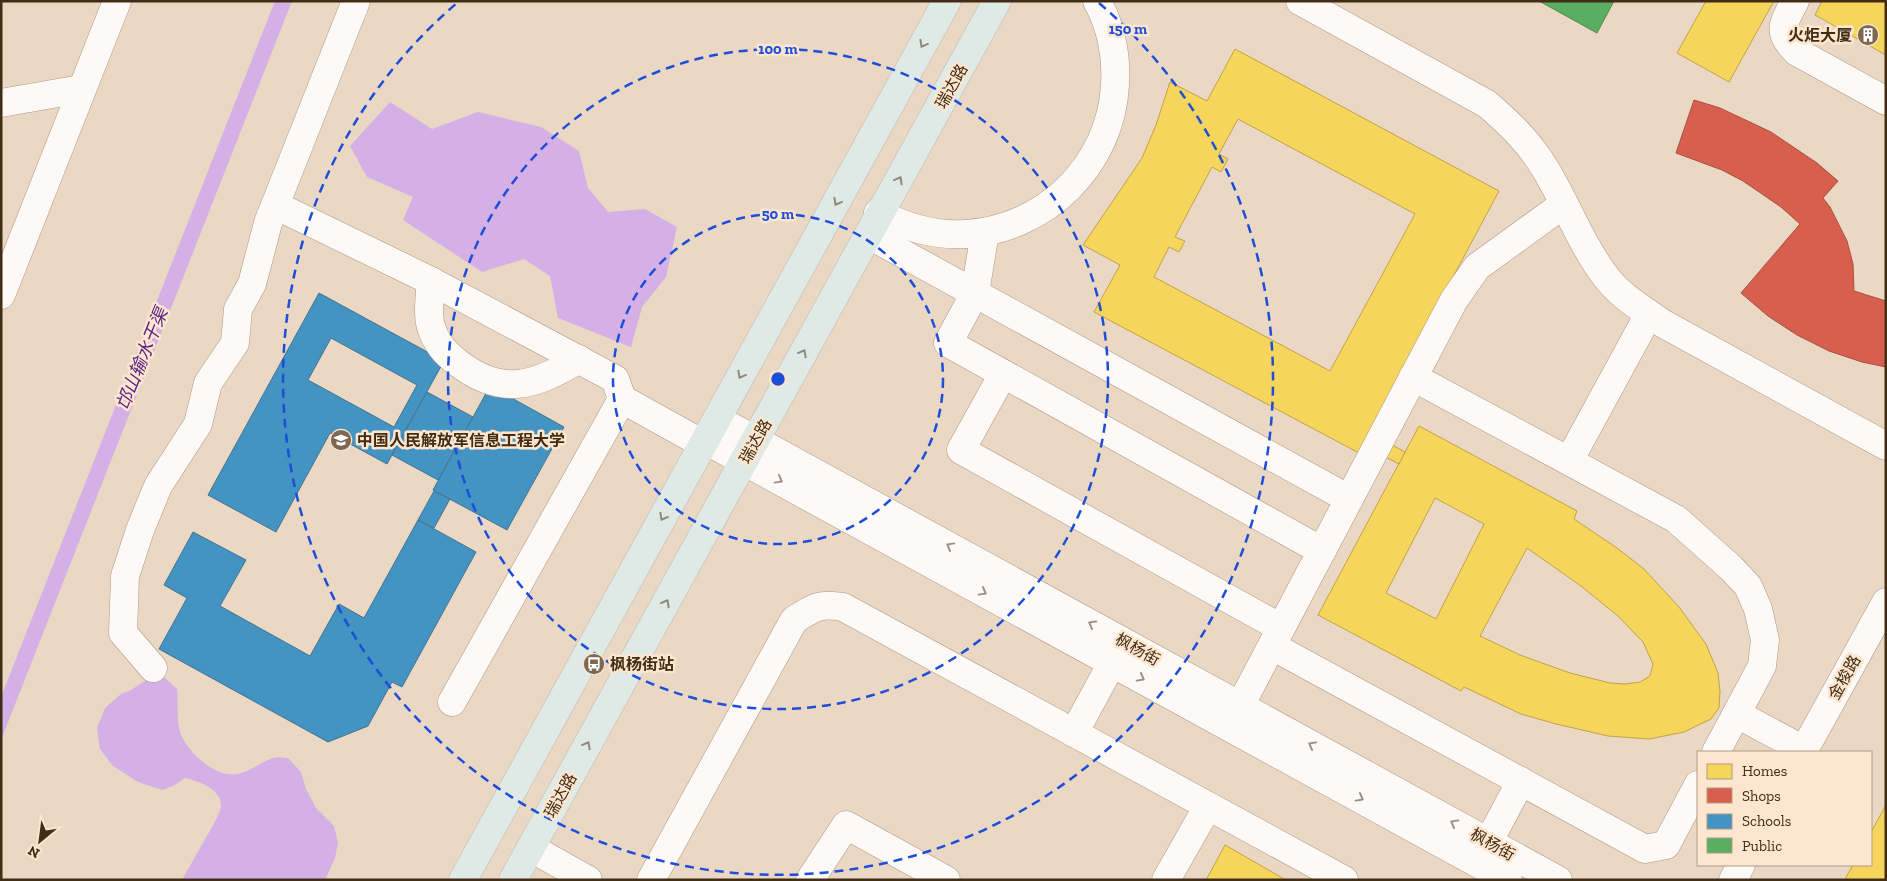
<svg xmlns="http://www.w3.org/2000/svg" width="1887" height="881" font-family="'Zilla Slab','Noto Sans SC',serif">
	<style>
		.water { fill: #d4b0e6 }
		.homes { fill: #f6d55c; stroke: #c0a246; fill-rule: evenodd }
		.shops { fill: #d6604d; stroke: #aa503c }
		.schools { fill: #4393c3; stroke: #43748e; fill-rule: evenodd }
		.public { fill: #5aae61; stroke: #53874a }
		.lines { fill: none; stroke-linecap: round; stroke-linejoin: round }
		.minor-casing { stroke: #ab9985; stroke-width: 29 }
		.major-casing { stroke: #c4b7aa; stroke-width: 29 }
		.minor { stroke: #fcf9f6; stroke-width: 28 }
		.major { stroke: #dfe9e5; stroke-width: 28 }
		.oneway { stroke: #908a7c }
		.oneway2 { stroke: #9f9285 }
		.ring { fill: none; stroke: #1d4ed8; stroke-width: 2.5; stroke-dasharray: 9 6 }
		.labels { text-anchor: middle; stroke-width: 5; stroke-linejoin: round; paint-order: stroke }
		.poi-label { font-size: 16px; font-weight: bold; fill: #422c14; stroke: #fde6cf; text-anchor: start }
		.street-label { font-size: 16px; fill: #422c14; stroke: #fde6cf }
		.water-label { font-size: 18px; font-style: italic; fill: #5b2285; stroke: #fde6cf }
		.centre { fill: #1d4ed8; stroke: #fde6cf; stroke-width: 2.5 }
		.ring-label { font-size: 15px; text-anchor: middle; font-weight: bold; fill: #1d4ed8; stroke: #fde6cf; stroke-width: 5; stroke-linejoin: round; paint-order: stroke }
	</style>
	<rect width="100%" height="100%" fill="#ead7c4"/>
	<!-- water -->
	<g class="water">
		<path d="M275,1H292L1,740V697Z"/>
		<path d="M390,102L432,129L478,112L541,127L579,151L588,188L608,212L645,209L677,227L666,277L642,307L631,347L558,318L550,276L524,259L482,272L403,220L413,197L367,177L350,146Z"/>
		<path d="M154,675L165,678L177,689C178,700 177,717 179,728C183,749 215,779 238,774C251,771 261,762 273,758C278,757 284,758 288,758L301,772L306,789L316,808L334,826L338,843L335,858L325,880H182L217,818C218,814 221,810 221,806C222,789 198,781 185,778L173,786L162,790L138,782L113,766L100,749L97,728L105,708L121,694L131,690Z"/>
	</g>
	<!-- homes -->
	<g class="homes">
		<path d="M1706,1H1774L1729,82L1677,53Z"/>
		<path d="M1822,1H1886V55L1815,15Z"/>
		<path d="M1235,49L1499,191L1359,453L1094,312L1120,265L1083,245L1142,158L1156,125L1170,82L1207,101ZM1238,119L1415,214L1330,371L1154,277L1169,247L1179,252L1185,241L1175,237L1212,167L1221,172L1228,159L1219,154Z"/>
		<path d="M1419,426L1577,511L1574,519L1617,548L1644,569L1679,607L1706,644L1718,673L1720,692L1719,708L1711,719L1684,732L1649,739L1608,736L1556,724L1521,714L1464,687L1461,691L1318,615ZM1435,498L1484,524L1436,619L1386,593ZM1527,548L1581,586L1618,616L1643,642L1653,664L1650,676L1640,682L1625,684L1610,683L1570,673L1520,655L1480,636Z"/>
		<path d="M1370,433L1405,452L1399,464L1363,445Z"/>
		<path d="M1886,805V880H1846V877L1853,865H1871V832Z"/>
		<path d="M1225,845L1286,880H1206Z"/>
	</g>
	<!-- shops -->
	<path class="shops" d="M1694,100L1720,108L1771,132L1817,163L1838,181L1823,198L1830,207L1847,241L1853,264L1854,291L1886,301V367L1862,362L1829,351L1797,335L1768,316L1741,293L1800,224L1781,207L1743,181L1722,170L1676,153Z"/>
	<!-- schools -->
	<g class="schools">
		<path d="M319,293L444,361L387,464L330,433L276,532L208,495ZM331,338L417,385L394,427L308,380Z"/>
		<path d="M490,386L564,427L507,530L433,490Z"/>
		<path d="M427,392L473,417L438,480L392,455Z"/>
		<path d="M434,491L450,499L434,528L418,520Z"/>
		<path d="M418,520L476,552L402,687L392,682L368,726L328,742L159,649L187,598L164,585L193,532L246,560L220,606L310,656L339,604L364,618Z"/>
	</g>
	<!-- public -->
	<path class="public" d="M1539,1H1614L1597,33Z"/>
	<g class="lines">
		<!-- minor casing -->
		<g class="minor-casing">
			<g id="minor">
				<path d="M1300,1L1487,104C1509,123 1529,142 1544,167C1566,202 1580,243 1606,277C1620,296 1643,309 1662,323L1886,446"/>
				<path d="M1795,1C1783,24 1776,32 1797,52L1886,101"/>
				<path d="M1,103L81,89"/>
				<path d="M275,205L431,281L615,379L622,399"/>
				<path d="M878,213C905,227 934,236 965,234C1045,230 1111,165 1115,85C1117,57 1111,26 1097,1"/>
				<path d="M985,232L975,293L948,343L1322,551"/>
				<path d="M869,235L1349,499"/>
				<path d="M431,281C430,295 427,313 431,327C436,343 445,353 458,363C502,397 535,386 579,359"/>
				<path d="M1,295L117,1"/>
				<path d="M1003,374L961,450L1281,628"/>
				<path d="M1413,377L1676,519L1731,568L1748,586L1758,609L1765,640L1762,666L1716,752"/>
				<path d="M717,419L1558,880"/>
				<path d="M705,440L1508,880"/>
				<path d="M1569,461L1649,314"/>
				<path d="M1272,646L1645,849L1666,845L1698,785"/>
				<path d="M153,668L123,633L125,576L140,530L158,486L198,424L208,383L235,343L238,309L252,284L268,223L356,1"/>
				<path d="M452,702L622,399L703,444"/>
				<path d="M1240,706L1454,300L1477,267L1564,204"/>
				<path d="M1737,714L1804,750"/>
				<path d="M1074,733L1112,663"/>
				<path d="M1803,752L1886,602"/>
				<path d="M1489,841L1521,781"/>
				<path d="M531,848L588,880"/>
				<path d="M651,880L794,620C814,607 820,603 843,607L1344,880"/>
				<path d="M810,880L846,825L946,880"/>
				<path d="M1166,880L1208,806"/>
				<path d="M1733,880L1741,865"/>
			</g>
		</g>
		<!-- major casing -->
		<g class="major-casing">
			<g id="major">
				<path d="M463,880L947,1"/>
				<path d="M513,880L997,1"/>
			</g>
		</g>
		<!-- minor -->
		<use href="#minor" class="minor"/>
		<!-- major -->
		<use href="#major" class="major"/>
	</g>
	<!-- one-way arrows -->
	<defs><path id="oneway-chevron" d="M-2-3.5L2.5 0L-2 3.5" fill="none" stroke-width="1.6" stroke-linecap="round" stroke-linejoin="round" transform="scale(1.25)"/></defs>
	<g class="oneway">
		<use href="#oneway-chevron" transform="translate(923 44) rotate(119)"/>
		<use href="#oneway-chevron" transform="translate(899 180) rotate(-61)"/>
		<use href="#oneway-chevron" transform="translate(837 202) rotate(119)"/>
		<use href="#oneway-chevron" transform="translate(803 353) rotate(-61)"/>
		<use href="#oneway-chevron" transform="translate(741 375) rotate(119)"/>
		<use href="#oneway-chevron" transform="translate(663 517) rotate(119)"/>
		<use href="#oneway-chevron" transform="translate(666 603) rotate(-61)"/>
		<use href="#oneway-chevron" transform="translate(587 745) rotate(-61)"/>
	</g>
	<g class="oneway2">
		<use href="#oneway-chevron" transform="translate(779 480) rotate(29)"/>
		<use href="#oneway-chevron" transform="translate(950 546) rotate(-151)"/>
		<use href="#oneway-chevron" transform="translate(983 592) rotate(29)"/>
		<use href="#oneway-chevron" transform="translate(1092 624) rotate(-151)"/>
		<use href="#oneway-chevron" transform="translate(1141 678) rotate(29)"/>
		<use href="#oneway-chevron" transform="translate(1312 745) rotate(-151)"/>
		<use href="#oneway-chevron" transform="translate(1360 798) rotate(29)"/>
		<use href="#oneway-chevron" transform="translate(1454 823) rotate(-151)"/>
	</g>
	<!-- distance rings -->
	<g class="ring">
		<circle cx="778" cy="379" r="165"/>
		<circle cx="778" cy="379" r="330"/>
		<path d="M1099 3A495 495 0 1 1 457 3"/>
	</g>
	<!-- icons -->
	<defs>
		<g id="building-disc" transform="scale(1.125)"><circle r="9.5" fill="#7d6852" stroke="#fde6cf"/><path d="M-4-6H4V6H1V3H-1V6H-4ZM-2.5-4.3h1.7v1.8h-1.7ZM.8-4.3h1.7v1.8H.8ZM-2.5-1h1.7V.8h-1.7ZM.8-1h1.7V.8H.8Z" fill="#fff"/></g>
		<g id="university-disc" transform="scale(1.125)"><circle r="9.5" fill="#7d6852" stroke="#fde6cf"/><path d="M0-5L7-2L0 1L-7-2ZM-4 1L0 2.5L4 1V4Q0 6-4 4Z" fill="#fff"/></g>
		<g id="bus-disc" transform="scale(1.125)"><circle r="9.5" fill="#7d6852" stroke="#fde6cf"/><path d="M-5-6H5V4H4V6H2V4H-2V6H-4V4H-5ZM-3.5-4V0h7V-4ZM-3.5 1.2v1.5H-2V1.2ZM2 1.2v1.5H3.5V1.2Z" fill="#fff"/></g>
	</defs>
	<g fill-rule="evenodd">
		<use href="#building-disc" x="1868" y="35"/>
		<use href="#university-disc" x="341" y="440"/>
		<use href="#bus-disc" x="594" y="664"/>
	</g>
	<g class="labels">
		<!-- poi labels -->
		<g class="poi-label">
			<text x="1852" y="41" text-anchor="end">火炬大厦</text>
			<text x="357" y="446">中国人民解放军信息工程大学</text>
			<text x="610" y="670">枫杨街站</text>
		</g>
		<!-- street labels -->
		<g class="street-label">
			<text transform="translate(951 86) rotate(-61)" y="6">瑞达路</text>
			<text transform="translate(755 441) rotate(-61)" y="6">瑞达路</text>
			<text transform="translate(1138 649) rotate(29)" y="6">枫杨街</text>
			<text transform="translate(1844 677) rotate(-61)" y="6">金梭路</text>
			<text transform="translate(560 795) rotate(-61)" y="6">瑞达路</text>
			<text transform="translate(1493 844) rotate(29)" y="6">枫杨街</text>
		</g>
		<!-- water labels -->
		<g class="water-label">
			<text transform="translate(142 359) rotate(-68)" y="6">邙山输水干渠</text>
		</g>
	</g>
	<circle cx="778" cy="379" r="8" class="centre"/>
	<g class="ring-label">
		<text x="1128" y="34">150 m</text>
		<text x="778" y="54">100 m</text>
		<text x="778" y="219">50 m</text>
	</g>
	<!-- border -->
	<rect width="1887" height="881" fill="none" stroke="#422c14" stroke-width="5"/>
	<!-- legend -->
	<rect x="1697" y="751" width="175" height="115" fill="#fde6cf" stroke="#b29c84"/>
	<rect x="1707" y="764" width="25" height="15" fill="#f6d55c" stroke="#b29c84"/>
	<text x="1742" y="776" font-size="15" fill="#422c14">Homes</text>
	<rect x="1707" y="788" width="25" height="15" fill="#d6604d" stroke="#b29c84"/>
	<text x="1742" y="801" font-size="15" fill="#422c14">Shops</text>
	<rect x="1707" y="814" width="25" height="15" fill="#4393c3" stroke="#b29c84"/>
	<text x="1742" y="826" font-size="15" fill="#422c14">Schools</text>
	<rect x="1707" y="838" width="25" height="15" fill="#5aae61" stroke="#b29c84"/>
	<text x="1742" y="851" font-size="15" fill="#422c14">Public</text>
	<!-- north arrow -->
	<g transform="translate(40 841) rotate(209)" stroke="#fde6cf" stroke-width="4" paint-order="stroke">
	<path d="M0-4L9 19L0 12L-9 19Z" fill="#422c14"/>
	<text y="-8" font-size="14" font-weight="bold" text-anchor="middle" fill="#422c14">N</text>
	</g>
</svg>
